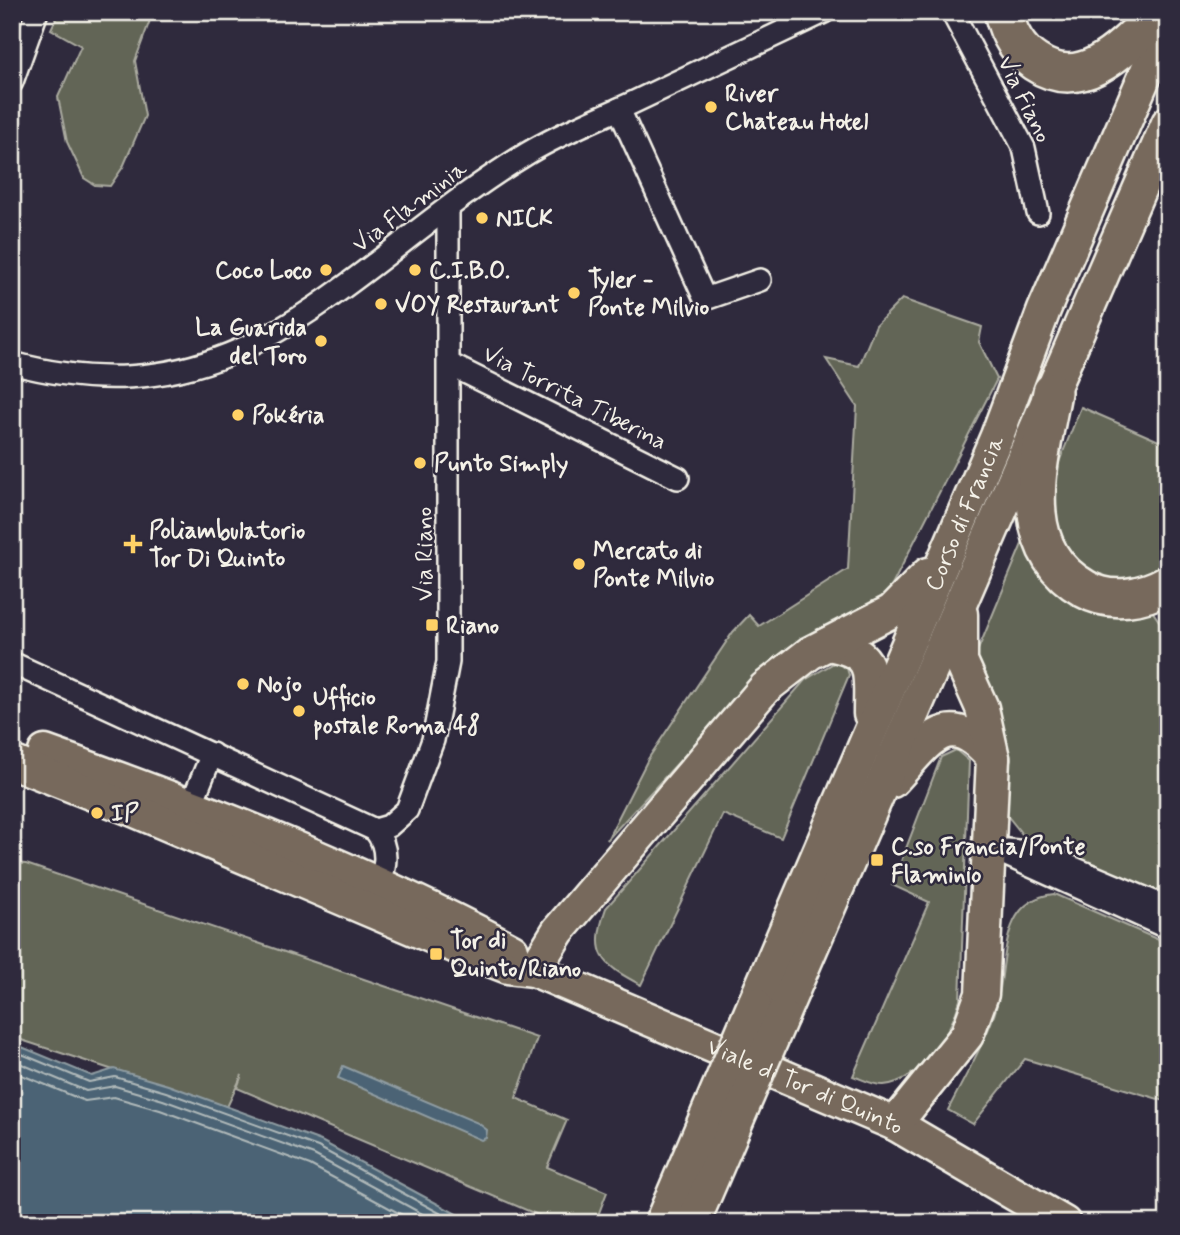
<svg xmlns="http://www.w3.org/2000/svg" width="1180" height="1235" font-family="Mynerve,sans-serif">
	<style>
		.green { fill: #626557; stroke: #ababa0; stroke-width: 2 }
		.water { fill: #4b6474; stroke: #8f9ca2; stroke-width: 2 }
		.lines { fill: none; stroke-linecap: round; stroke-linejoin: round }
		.shore { stroke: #b0b9ba; stroke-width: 2 }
		.street-casing { stroke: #f4f1e8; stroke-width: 26 }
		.primary-casing { stroke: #f4f1e8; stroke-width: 37 }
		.highway-casing { stroke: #f4f1e8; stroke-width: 42 }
		.street { stroke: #2f2a3d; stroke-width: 21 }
		.primary { stroke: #77695c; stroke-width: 32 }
		.highway { stroke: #77695c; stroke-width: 37 }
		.primary-bridge-casing { stroke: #f4f1e8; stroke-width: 37; stroke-linecap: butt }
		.primary-bridge { stroke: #77695c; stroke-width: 32 }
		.poi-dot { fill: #ffd166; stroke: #2f2a3d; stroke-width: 2.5 }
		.labels { text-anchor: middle; stroke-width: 5; stroke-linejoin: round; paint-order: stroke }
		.poi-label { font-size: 24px; font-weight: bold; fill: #f4f1e8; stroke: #2f2a3d; text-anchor: start }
		.street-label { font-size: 24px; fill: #f4f1e8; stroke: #2f2a3d }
	</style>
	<rect width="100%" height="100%" fill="#2f2a3d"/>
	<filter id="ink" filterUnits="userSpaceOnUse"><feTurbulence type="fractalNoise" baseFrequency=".0143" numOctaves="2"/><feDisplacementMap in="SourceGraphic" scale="14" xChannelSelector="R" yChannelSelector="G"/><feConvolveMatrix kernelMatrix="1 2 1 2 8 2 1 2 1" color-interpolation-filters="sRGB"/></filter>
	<g filter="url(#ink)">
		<!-- green -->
		<g class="green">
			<path d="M59,12H153L135,61L145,116L123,167L110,186L95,185L84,178L67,142L58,97L81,46L51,29Z"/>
			<path d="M902,299L982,327L979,342L997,379L881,607L816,630L773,659L607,840L648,759L733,632L749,615L759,626L848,569L857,406L826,359L859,366L876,325Z"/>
			<path d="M1081,407L1168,445V571L1112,587L1062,562L1044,500Z"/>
			<path d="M1027,532L1037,557L1148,605L1168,634V898L1026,839L1006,814L1007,758L973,662Z"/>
			<path d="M845,662L849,675L781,838L723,814L641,985C601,964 590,954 606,908L805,680L834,663Z"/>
			<path d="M956,750L969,761L960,1000C951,1033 921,1081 884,1085C875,1086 862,1079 853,1076L929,902L892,885L941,757Z"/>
			<path d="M12,863L26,864L537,1038L516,1098L567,1120L547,1167L607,1192L595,1223H557L237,1088L242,1075L227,1107L12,1037Z"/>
			<path d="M1054,894L1168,944V1102L1025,1059L973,1124L948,1110C963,1080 981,1050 993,1018C1010,976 993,900 1054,894Z"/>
		</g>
		<!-- water -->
		<g class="water">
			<path d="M12,1043L92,1076L114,1069L168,1085L321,1141L473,1223H12Z"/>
			<path d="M343,1066L478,1123L487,1130L486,1138L481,1140L338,1078Z"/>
		</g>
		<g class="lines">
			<!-- shore -->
			<g class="shore">
				<path d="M12,1050L89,1082L115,1077L166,1092L318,1147L458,1223"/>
				<path d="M12,1060L86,1091L115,1086L163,1100L314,1155L439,1223"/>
				<path d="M12,1071L85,1101L114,1097L160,1110L310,1165L417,1223"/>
			</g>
			<!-- street casing -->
			<g class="street-casing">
				<g id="street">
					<path d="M952,12L1024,148L1038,213"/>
					<path d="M12,82L37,12"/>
					<path d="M619,109L705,299L760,280"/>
					<path d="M12,363C249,427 350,260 528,153C561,133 597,119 632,103C696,73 760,43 824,12"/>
					<path d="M449,364L678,478"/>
					<path d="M12,663L375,830C390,848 388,877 369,893"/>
					<path d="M186,817L212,754"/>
					<path d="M375,830L389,826L407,810L433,740L448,662V211"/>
					<path d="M991,848L1168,928"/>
					<path d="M1007,850L1038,853L1168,908"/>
				</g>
			</g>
			<!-- primary casing -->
			<g class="primary-casing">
				<g id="primary">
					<path d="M828,644C877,653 870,671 870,714"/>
					<path d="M45,752C205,809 363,870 512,950"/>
					<path id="s1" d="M12,762L131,809L454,946L508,967L534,970L895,1124L1064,1223"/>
					<path d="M892,781C929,742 947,704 993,758"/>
					<path d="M534,970L558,931L765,688L810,653L892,611L928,574"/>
					<path id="s2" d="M754,1004L997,436L1044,310L1168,22"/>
					<path d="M782,1016L1168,123"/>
					<path d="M895,1124L967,1035L982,994L993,758L982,708L961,661V614"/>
				</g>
			</g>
			<!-- highway casing -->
			<g class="highway-casing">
				<g id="highway">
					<path d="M1003,12C1008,33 1017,50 1035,62C1084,95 1126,45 1159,12"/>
					<path d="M1052,392C1040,460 1011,547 1085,589C1111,604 1143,598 1168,584"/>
				</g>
			</g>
			<!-- street -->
			<use href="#street" class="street"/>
			<!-- primary -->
			<use href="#primary" class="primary"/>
			<!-- highway -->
			<use href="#highway" class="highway"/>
			<!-- primary-bridge casing -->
			<g class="primary-bridge-casing">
				<g id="primary-bridge">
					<path d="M661,1223L754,1004"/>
					<path d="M693,1223L782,1016"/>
				</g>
			</g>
			<!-- primary-bridge -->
			<use href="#primary-bridge" class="primary-bridge"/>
		</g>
	</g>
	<!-- markers -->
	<g class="poi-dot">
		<circle cx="711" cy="107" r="7"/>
		<circle cx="482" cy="218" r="7"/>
		<circle cx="326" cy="270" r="7"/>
		<circle cx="415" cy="270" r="7"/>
		<circle cx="574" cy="293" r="7"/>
		<circle cx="381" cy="304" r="7"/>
		<circle cx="321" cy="341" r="7"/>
		<circle cx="238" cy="415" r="7"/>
		<circle cx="420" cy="463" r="7"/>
		<path d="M129.5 533.5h7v7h7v7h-7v7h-7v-7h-7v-7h7z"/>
		<circle cx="579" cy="564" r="7"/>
		<rect x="425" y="618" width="14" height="14" rx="3.5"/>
		<circle cx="243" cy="684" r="7"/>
		<circle cx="299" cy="711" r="7"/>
		<circle cx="97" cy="813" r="7"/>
		<rect x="870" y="853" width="14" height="14" rx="3.5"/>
		<rect x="429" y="947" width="14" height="14" rx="3.5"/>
	</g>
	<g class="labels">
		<!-- poi labels -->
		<g class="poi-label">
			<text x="725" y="101">River<tspan x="725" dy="28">Chateau Hotel</tspan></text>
			<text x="496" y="226">NICK</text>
			<text x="312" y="278" text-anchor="end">Coco Loco</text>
			<text x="429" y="278">C.I.B.O.</text>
			<text x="588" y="287">Tyler -<tspan x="588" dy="28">Ponte Milvio</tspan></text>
			<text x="395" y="312">VOY Restaurant</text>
			<text x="307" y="335" text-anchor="end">La Guarida<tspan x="307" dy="28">del Toro</tspan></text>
			<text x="252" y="423">Pokéria</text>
			<text x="434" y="471">Punto Simply</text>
			<text x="149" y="538">Poliambulatorio<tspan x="149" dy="28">Tor Di Quinto</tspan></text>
			<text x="593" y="558">Mercato di<tspan x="593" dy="28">Ponte Milvio</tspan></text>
			<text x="446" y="633">Riano</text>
			<text x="257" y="692">Nojo</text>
			<text x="313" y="705">Ufficio<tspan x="313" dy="28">postale Roma 48</tspan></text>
			<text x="111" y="821">IP</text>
			<text x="891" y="854">C.so Francia/Ponte<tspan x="891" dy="28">Flaminio</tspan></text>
			<text x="450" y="948">Tor di<tspan x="450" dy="28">Quinto/Riano</tspan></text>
		</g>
		<!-- street labels -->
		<g class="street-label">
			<text transform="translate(1025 99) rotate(64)" y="8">Via Fiano</text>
			<text transform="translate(409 206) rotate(-37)" y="8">Via Flaminia</text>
			<text transform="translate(575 397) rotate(27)" y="8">Via Torrita Tiberina</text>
			<text dy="8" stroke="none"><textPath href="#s2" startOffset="534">Corso di Francia</textPath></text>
			<text transform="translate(424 554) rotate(-90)" y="8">Via Riano</text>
			<text dy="8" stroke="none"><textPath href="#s1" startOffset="858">Viale di Tor di Quinto</textPath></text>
		</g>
	</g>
	<!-- margin -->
	<rect width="1180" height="1235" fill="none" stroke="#2f2a3d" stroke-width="42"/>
	<rect x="21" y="21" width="1138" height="1193" fill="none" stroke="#f4f1e8" stroke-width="2.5" filter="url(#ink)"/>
</svg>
